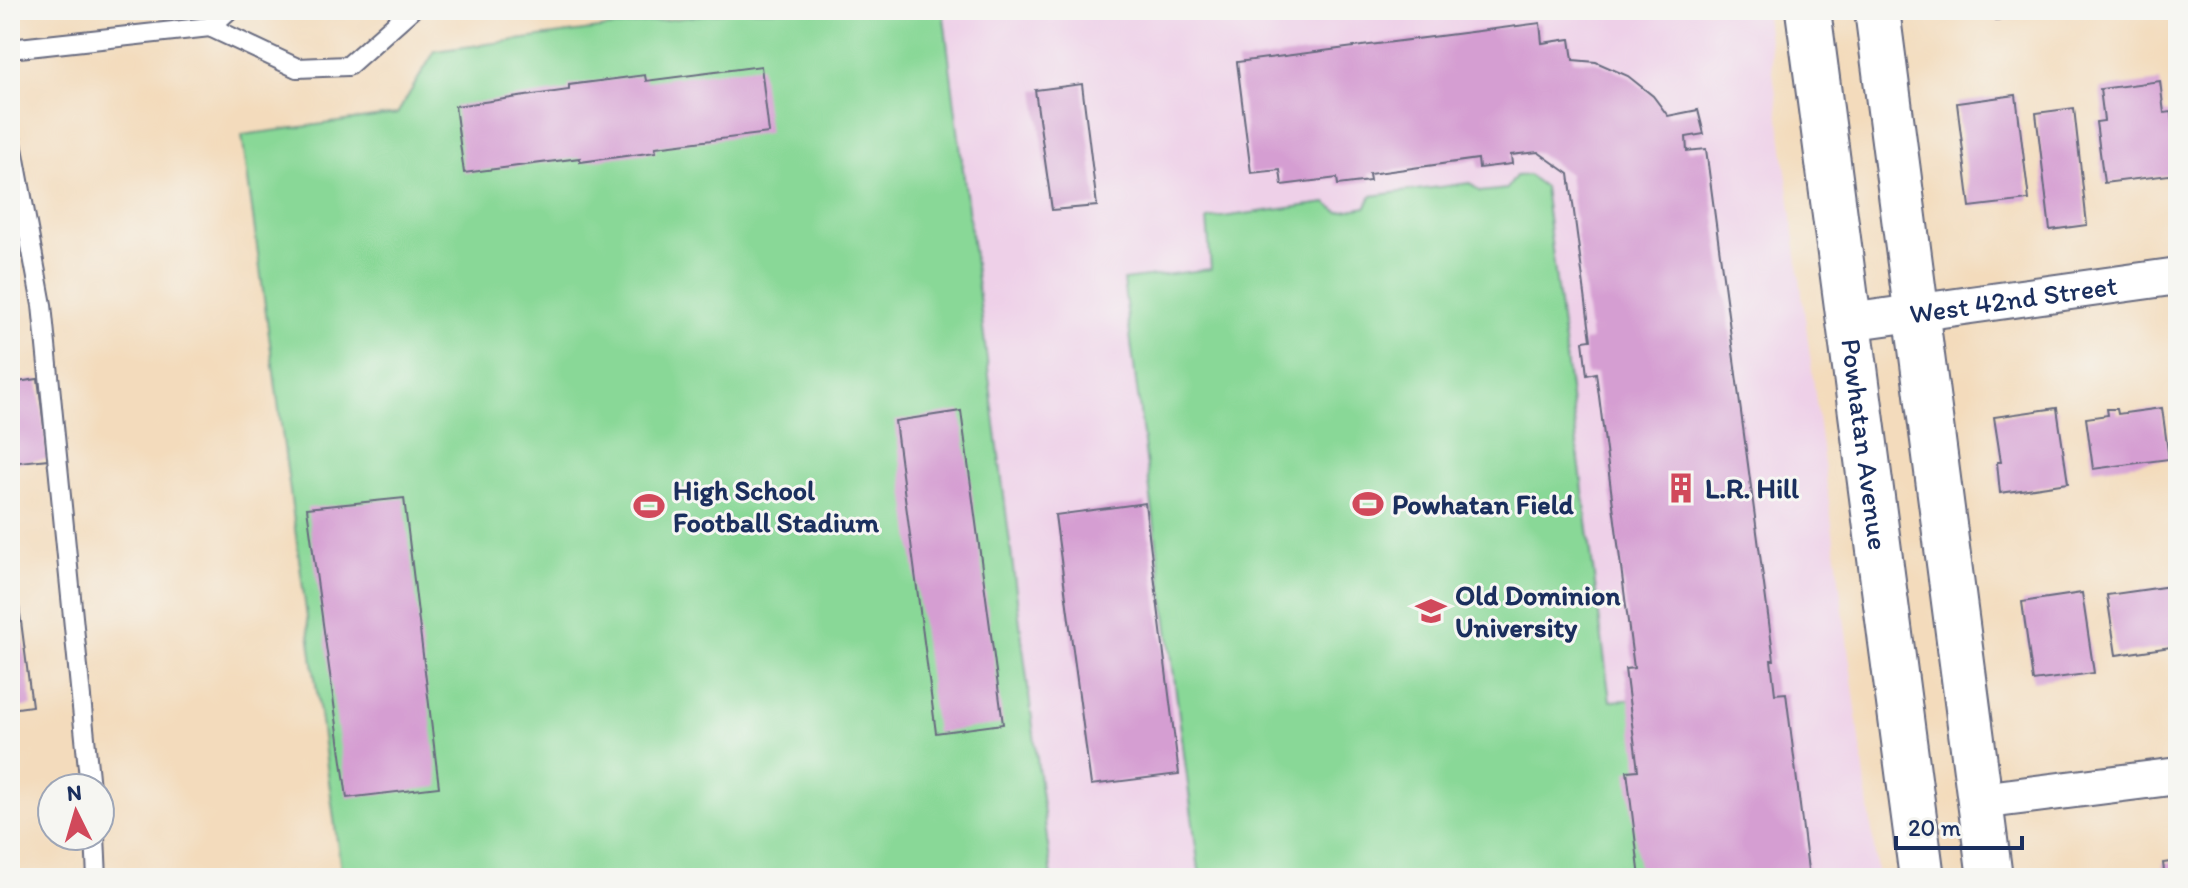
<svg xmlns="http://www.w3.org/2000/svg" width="2188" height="888" font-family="Itim,sans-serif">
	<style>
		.built { fill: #eed0e8 }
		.green { fill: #89d897; stroke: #52847a; stroke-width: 2 }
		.building { fill: #d59ed2 }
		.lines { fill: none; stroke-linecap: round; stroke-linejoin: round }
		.service-casing { stroke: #676b7f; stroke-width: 22 }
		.minor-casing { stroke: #676b7f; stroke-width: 40 }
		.tertiary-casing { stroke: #676b7f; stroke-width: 48 }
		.service { stroke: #fff; stroke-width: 18 }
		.minor { stroke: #fff; stroke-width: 36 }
		.tertiary { stroke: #fff; stroke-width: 44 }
		.labels { text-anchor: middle; stroke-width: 6; stroke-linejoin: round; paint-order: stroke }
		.street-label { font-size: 28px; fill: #1b2f5e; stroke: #f6f6f2 }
		.poi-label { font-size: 28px; font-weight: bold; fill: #1b2f5e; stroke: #f6f6f2; text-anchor: start }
	</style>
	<rect width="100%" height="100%" fill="#f6f6f2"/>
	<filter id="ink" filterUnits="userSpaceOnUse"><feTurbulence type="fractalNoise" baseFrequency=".0125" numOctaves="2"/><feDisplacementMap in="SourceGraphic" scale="16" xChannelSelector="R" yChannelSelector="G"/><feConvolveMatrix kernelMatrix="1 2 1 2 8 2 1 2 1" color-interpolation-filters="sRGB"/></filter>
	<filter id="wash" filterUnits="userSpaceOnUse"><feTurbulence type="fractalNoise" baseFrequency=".006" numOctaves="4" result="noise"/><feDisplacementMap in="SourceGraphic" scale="32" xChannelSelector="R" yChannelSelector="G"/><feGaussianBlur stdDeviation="1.8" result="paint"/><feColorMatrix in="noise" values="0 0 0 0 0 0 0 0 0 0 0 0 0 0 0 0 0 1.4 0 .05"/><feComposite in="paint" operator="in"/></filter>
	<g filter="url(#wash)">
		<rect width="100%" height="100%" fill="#f3dbbc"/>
		<!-- built -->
		<path class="built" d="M943,10H1765L1878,878H1052Z"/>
		<!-- green -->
		<g class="green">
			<path d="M740,10H943L1052,878H342L242,135L397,114L435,51Z"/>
			<path d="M1528,175L1544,187L1610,701L1644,699L1666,878H1200L1123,280L1211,269L1207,219L1326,203L1339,212L1366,207L1371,196L1470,183L1480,192L1507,189L1516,176Z"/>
		</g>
		<g id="blocks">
			<!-- building -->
			<g class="building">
				<path d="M1951,10H2060V12L1996,20L1995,12L1952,17Z"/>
				<path d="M1540,23L1542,43L1570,39L1573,60L1596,62L1628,76L1653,96L1668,116L1698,110L1704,134L1686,137L1687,151L1706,149L1774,660H1771L1775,694L1786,693L1809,878H1640L1627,771L1638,770L1625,669L1634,668L1596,373L1587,375L1583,341L1591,340L1569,174L1538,152L1511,155L1512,164L1479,168L1478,159L1369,174L1370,181L1338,185L1337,178L1282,185L1280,170L1251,173L1237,62Z"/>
				<path d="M761,66L769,133L655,147L656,152L580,162V158L464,173L455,106L569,90V85L645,75L646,81Z"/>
				<path d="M2160,81L2164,113L2172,112L2178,174L2104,183L2096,122L2104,121L2100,89Z"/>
				<path d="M1082,84L1097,206L1052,210L1035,90Z"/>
				<path d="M2016,95L2029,200L1970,207L1957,103Z"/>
				<path d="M2074,108L2087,225L2050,230L2036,113Z"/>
				<path d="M38,379L48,459L10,463V383Z"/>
				<path d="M2057,408L2068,483L2000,493L1997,462H2001L1994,417Z"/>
				<path d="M2162,408L2169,459L2093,469L2086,418L2108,415L2107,409H2117L2118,414Z"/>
				<path d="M961,411L1003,724L936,733L895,421Z"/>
				<path d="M404,498L439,787L347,798L307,508Z"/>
				<path d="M1145,503L1179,774L1091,785L1055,515Z"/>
				<path d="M10,552H12L32,706L10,709Z"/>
				<path d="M2178,585V646L2116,655L2107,595Z"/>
				<path d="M2082,593L2094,673L2033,681L2022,602Z"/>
				<path d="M2178,861V878H2165L2163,863Z"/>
			</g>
		</g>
	</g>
	<g filter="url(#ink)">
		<use href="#blocks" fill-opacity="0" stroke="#676b7f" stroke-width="2"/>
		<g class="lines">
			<!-- service casing -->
			<g class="service-casing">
				<g id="service">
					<path d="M229,10L210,27L297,68L348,66L411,10"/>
					<path d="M10,49L210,27"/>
					<path d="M10,132L42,305L90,788"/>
					<path d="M95,836L97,878"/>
				</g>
			</g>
			<!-- minor casing -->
			<g class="minor-casing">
				<g id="minor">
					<path id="s1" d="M1849,322L2178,276"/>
					<path d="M1980,801L2178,776"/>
				</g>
			</g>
			<!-- tertiary casing -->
			<g class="tertiary-casing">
				<g id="tertiary">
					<path id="s2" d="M1808,10L1922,878"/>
					<path d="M1877,10L1990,878"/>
				</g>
			</g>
			<!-- service -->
			<use href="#service" class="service"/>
			<!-- minor -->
			<use href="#minor" class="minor"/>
			<!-- tertiary -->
			<use href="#tertiary" class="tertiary"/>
		</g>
	</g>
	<!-- icons -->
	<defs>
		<g id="building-bare" transform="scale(2.4)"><path d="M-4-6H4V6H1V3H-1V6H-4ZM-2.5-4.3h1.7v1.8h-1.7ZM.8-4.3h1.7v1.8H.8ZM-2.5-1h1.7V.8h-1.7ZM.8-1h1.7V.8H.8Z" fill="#d1495b" stroke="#f6f6f2" stroke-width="2.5" paint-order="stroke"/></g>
		<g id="stadium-bare" transform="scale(2.4)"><path d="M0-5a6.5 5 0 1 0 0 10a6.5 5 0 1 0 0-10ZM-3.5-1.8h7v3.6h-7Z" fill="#d1495b" stroke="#f6f6f2" stroke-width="2.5" paint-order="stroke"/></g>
		<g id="university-bare" transform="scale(2.4)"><path d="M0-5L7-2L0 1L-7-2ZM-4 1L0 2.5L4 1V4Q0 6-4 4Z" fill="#d1495b" stroke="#f6f6f2" stroke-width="2.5" paint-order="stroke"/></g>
	</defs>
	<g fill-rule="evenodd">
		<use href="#building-bare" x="1681" y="488"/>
		<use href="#stadium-bare" x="1368" y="504"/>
		<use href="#stadium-bare" x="649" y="506"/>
		<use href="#university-bare" x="1431" y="611"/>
	</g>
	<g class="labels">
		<!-- street labels -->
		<g class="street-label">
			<text dy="10" stroke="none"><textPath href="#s1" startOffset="166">West 42nd Street</textPath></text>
			<text dy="10" stroke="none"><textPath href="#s2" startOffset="438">Powhatan Avenue</textPath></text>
		</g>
		<!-- poi labels -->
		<g class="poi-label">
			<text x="1705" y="498">L.R. Hill</text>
			<text x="673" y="500">High School<tspan x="673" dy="32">Football Stadium</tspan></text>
			<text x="1392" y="514">Powhatan Field</text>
			<text x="1455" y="605">Old Dominion<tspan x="1455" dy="32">University</tspan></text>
		</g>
	</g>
	<!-- margin -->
	<rect width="2188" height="888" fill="none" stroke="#f6f6f2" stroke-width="40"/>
	<!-- north arrow -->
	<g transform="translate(76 812) rotate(355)"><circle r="38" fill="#f6f6f2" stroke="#9ea6b7" stroke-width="2"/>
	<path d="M0-6L14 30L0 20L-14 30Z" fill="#d1495b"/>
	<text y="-12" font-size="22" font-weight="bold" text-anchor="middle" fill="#1b2f5e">N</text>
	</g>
	<!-- scale -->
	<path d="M1896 836v12h126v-12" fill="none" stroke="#1b2f5e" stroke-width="4"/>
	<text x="1908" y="836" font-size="24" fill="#1b2f5e" stroke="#f6f6f2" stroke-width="6" paint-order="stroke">20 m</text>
</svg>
